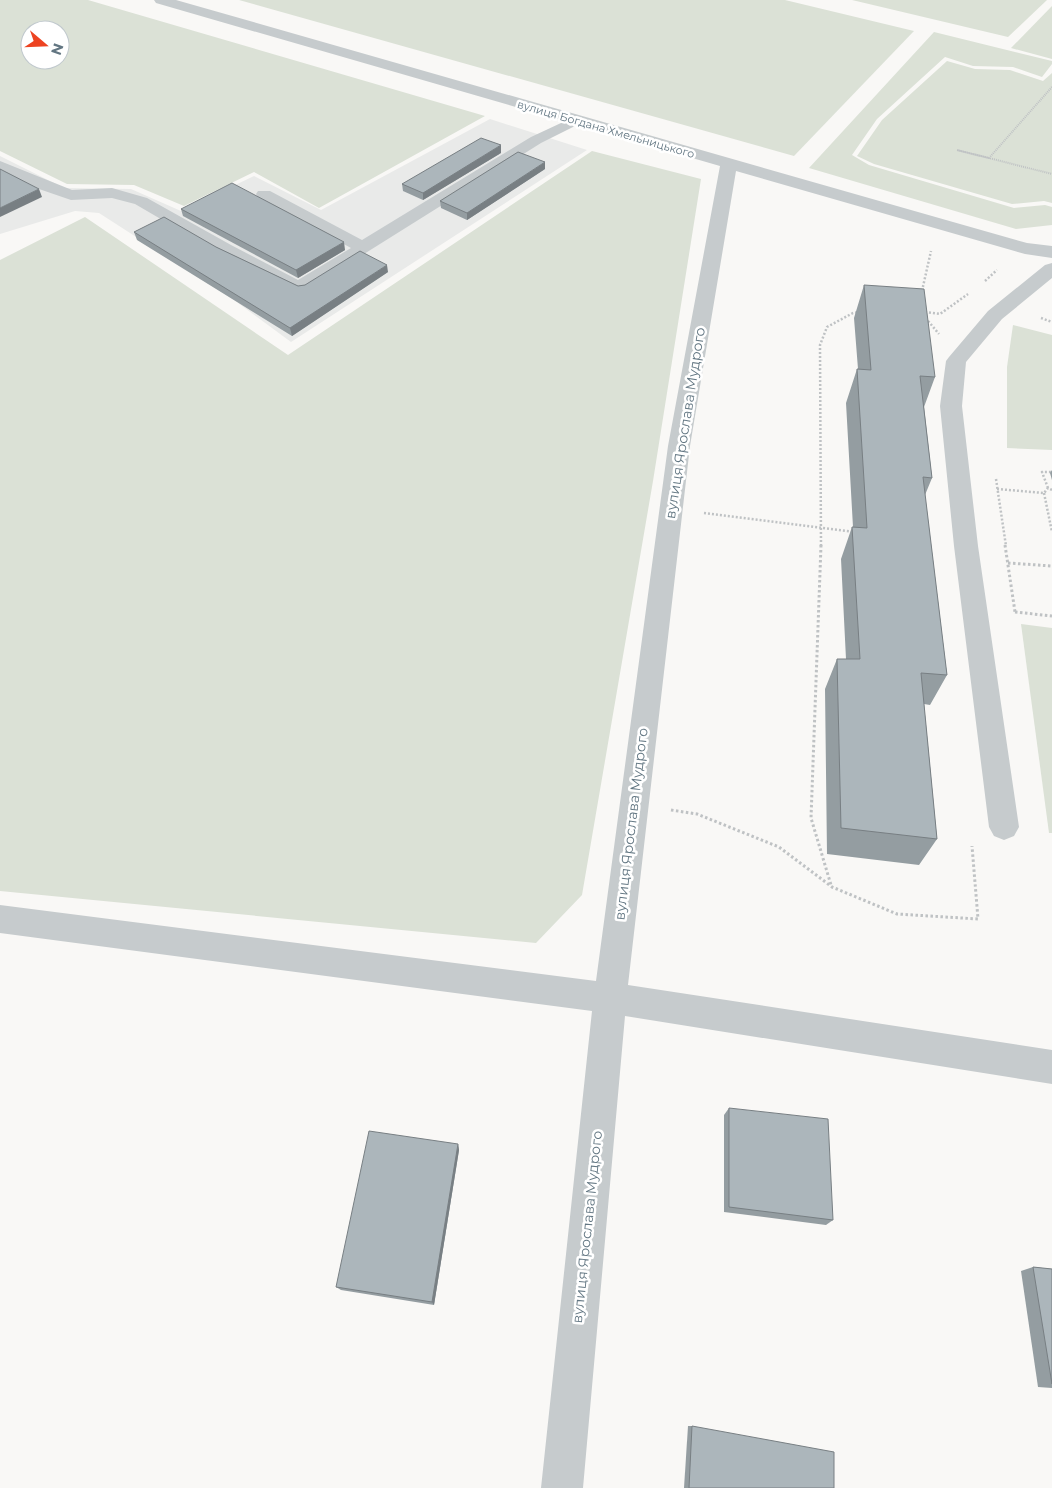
<svg xmlns="http://www.w3.org/2000/svg" width="1052" height="1488" font-family="Montserrat,sans-serif">
	<style>
		.built { fill: #e9eae9 }
		.green { fill: #dbe1d6; fill-rule: evenodd }
		.lines { fill: none; stroke-linecap: round; stroke-linejoin: round }
		.path-far2 { stroke: #bfc2c4; stroke-width: 2; stroke-dasharray: 1 1; stroke-linecap: butt }
		.path-far1 { stroke: #bfc2c4; stroke-width: 2.5; stroke-dasharray: 2 2; stroke-linecap: butt }
		.path { stroke: #bfc2c4; stroke-width: 3; stroke-dasharray: 2.5 2.5; stroke-linecap: butt }
		.lane { fill: #c6cbcd; fill-rule: evenodd }
		.street { fill: #c6cbcd; fill-rule: evenodd }
		.wall { fill: #949da1 }
		.shaded-wall { fill: #787f83 }
		.building { fill: #acb6bb; stroke: #787f83 }
		.labels { text-anchor: middle; stroke-width: 5; stroke-linejoin: round; paint-order: stroke }
		.far-street-label { font-size: 11px; fill: #627682; stroke: #fff }
		.street-label { font-size: 14px; fill: #627682; stroke: #fff }
	</style>
	<rect width="100%" height="100%" fill="#f9f8f6"/>
	<!-- built -->
	<path class="built" d="M490,119L587,150L291,342L234,300L99,213L75,211L0,234V156L64,188L131,189L181,211L254,176L321,210Z"/>
	<!-- green -->
	<g class="green">
		<path d="M0,0H88L485,116L319,208L254,172L184,206L134,185L67,184L0,151ZM30,30H60V60H30Z"/>
		<path d="M239,0H785L914,31L794,156Z"/>
		<path d="M852,0H1047L1008,37Z"/>
		<path d="M1052,6V59L1011,48Z"/>
		<path d="M934,32L1052,61V64L1042,77L1013,67L973,66L945,57L877,119L852,155L869,165L1014,208L1045,205L1052,207V225L1016,229L809,168Z"/>
		<path d="M947,61L975,69L1010,70L1043,81L1052,73V203L1044,201L1012,204L874,164L857,156L882,120Z"/>
		<path d="M592,151L701,179L653,481L582,895L536,943L0,891V260L85,217L288,355Z"/>
		<path d="M1013,325L1052,335V450L1007,448V367Z"/>
		<path d="M1021,624L1052,628V833H1049Z"/>
	</g>
	<g class="lines">
		<!-- path-far2 -->
		<path class="path-far2" d="M1052,87L989,158L957,150L1052,174"/>
		<!-- path-far1 -->
		<g class="path-far1">
			<path d="M985,281L997,270"/>
			<path d="M922,291L931,251"/>
			<path d="M925,312L940,314L968,294"/>
			<path d="M1041,318L1052,322"/>
			<path d="M924,320L929,322L939,334"/>
			<path d="M996,479L1006,546"/>
			<path d="M1048,488L1042,472H1052"/>
			<path d="M997,489L1044,493L1048,488L1052,490"/>
			<path d="M1044,493L1052,532"/>
			<path d="M704,513L854,532"/>
			<path d="M821,546L820,345L827,327L853,313L859,312"/>
		</g>
		<!-- path -->
		<g class="path">
			<path d="M821,545L811,818L831,885"/>
			<path d="M1005,545L1015,612"/>
			<path d="M1008,563L1052,566"/>
			<path d="M1015,612L1052,616"/>
			<path d="M671,810L697,814L779,847L832,887L897,914L978,919L972,846"/>
		</g>
		<!-- lane -->
		<path class="lane" d="M576,116L581,117L583,120L581,123L541,143L305,291L299,292L219,253L135,204L112,198L71,200L39,189L0,172V161L72,190L112,188L147,198L231,245L298,280L351,248L258,197L256,194L258,191H270L362,240L531,137Z"/>
		<!-- street -->
		<g class="street">
			<path d="M154,0H176L953,222L1027,243L1052,246V258L1025,254L736,171L690,446L628,985L1052,1050V1084L625,1016L583,1488H541L592,1011L0,933V905L596,981L668,446L720,166L156,3Z"/>
			<path d="M1052,263V278L1002,319L966,362L962,406L978,546L1019,827L1014,836L1004,840L994,836L989,827L954,546L940,406L946,361L949,357L988,311L1045,265Z"/>
		</g>
	</g>
	<!-- wall -->
	<g class="wall">
		<path d="M501,153L423,200L403,191L402,184Z"/>
		<path d="M545,169L467,220L441,208L440,201Z"/>
		<path d="M181,209L345,250L298,278L183,216Z"/>
		<path d="M134,232L216,247L298,286L388,272L292,336L137,240Z"/>
		<path d="M864,285L935,377L924,407L932,478L925,495L947,675L930,705L924,704L937,839L919,865L827,854L825,689L837,659H846L841,559L852,527H853L846,403L857,369H858L854,318Z"/>
		<path d="M1052,470V480L1050,473Z"/>
		<path d="M729,1108L833,1220L826,1225L724,1212V1115Z"/>
		<path d="M458,1144L459,1150L434,1305L341,1290L336,1287Z"/>
		<path d="M1033,1267L1052,1269V1388L1038,1387L1021,1271Z"/>
		<path d="M688,1426H692L834,1488H684Z"/>
	</g>
	<!-- shaded-wall -->
	<g class="shaded-wall">
		<path d="M501,145V153L423,200V193Z"/>
		<path d="M545,162V169L467,220V213Z"/>
		<path d="M39,189L42,197L0,217V208Z"/>
		<path d="M344,242L345,250L298,278L296,270Z"/>
		<path d="M387,265L388,272L292,336L290,328Z"/>
		<path d="M458,1144L459,1150L434,1305L432,1302Z"/>
	</g>
	<!-- building -->
	<g class="building">
		<path d="M481,138L501,145L423,193L402,184Z"/>
		<path d="M518,152L545,162L467,213L440,201Z"/>
		<path d="M0,169L39,189L0,208Z"/>
		<path d="M232,183L344,242L296,270L181,209Z"/>
		<path d="M164,217L216,247L298,286L305,285L360,251L387,265L290,328L134,232Z"/>
		<path d="M864,285L924,289L935,377L920,376L932,478L923,477L947,675L921,673L937,839L841,828L837,659H860L852,527L867,528L857,369L871,370Z"/>
		<path d="M729,1108L828,1119L833,1220L729,1207Z"/>
		<path d="M369,1131L458,1144L432,1302L336,1287Z"/>
		<path d="M1033,1267L1052,1269V1384Z"/>
		<path d="M692,1426L834,1452V1488H689Z"/>
	</g>
	<g class="labels">
		<!-- far-street labels -->
		<g class="far-street-label">
			<text transform="translate(606 129) rotate(16)" y="4">вулиця Богдана Хмельницького</text>
		</g>
		<!-- street labels -->
		<g class="street-label">
			<text transform="translate(685 423) rotate(-81)" y="5">вулиця Ярослава Мудрого</text>
			<text transform="translate(631 824) rotate(-83)" y="5">вулиця Ярослава Мудрого</text>
			<text transform="translate(587 1227) rotate(-84)" y="5">вулиця Ярослава Мудрого</text>
		</g>
	</g>
	<!-- north arrow -->
	<g transform="translate(45 45) rotate(109)"><circle r="24" fill="#ffffff" stroke="#c0c8cd"/>
	<path d="M0-4L9 19L0 12L-9 19Z" fill="#ed4321"/>
	<text y="-8" font-size="14" font-weight="bold" text-anchor="middle" fill="#627682">N</text>
	</g>
</svg>
